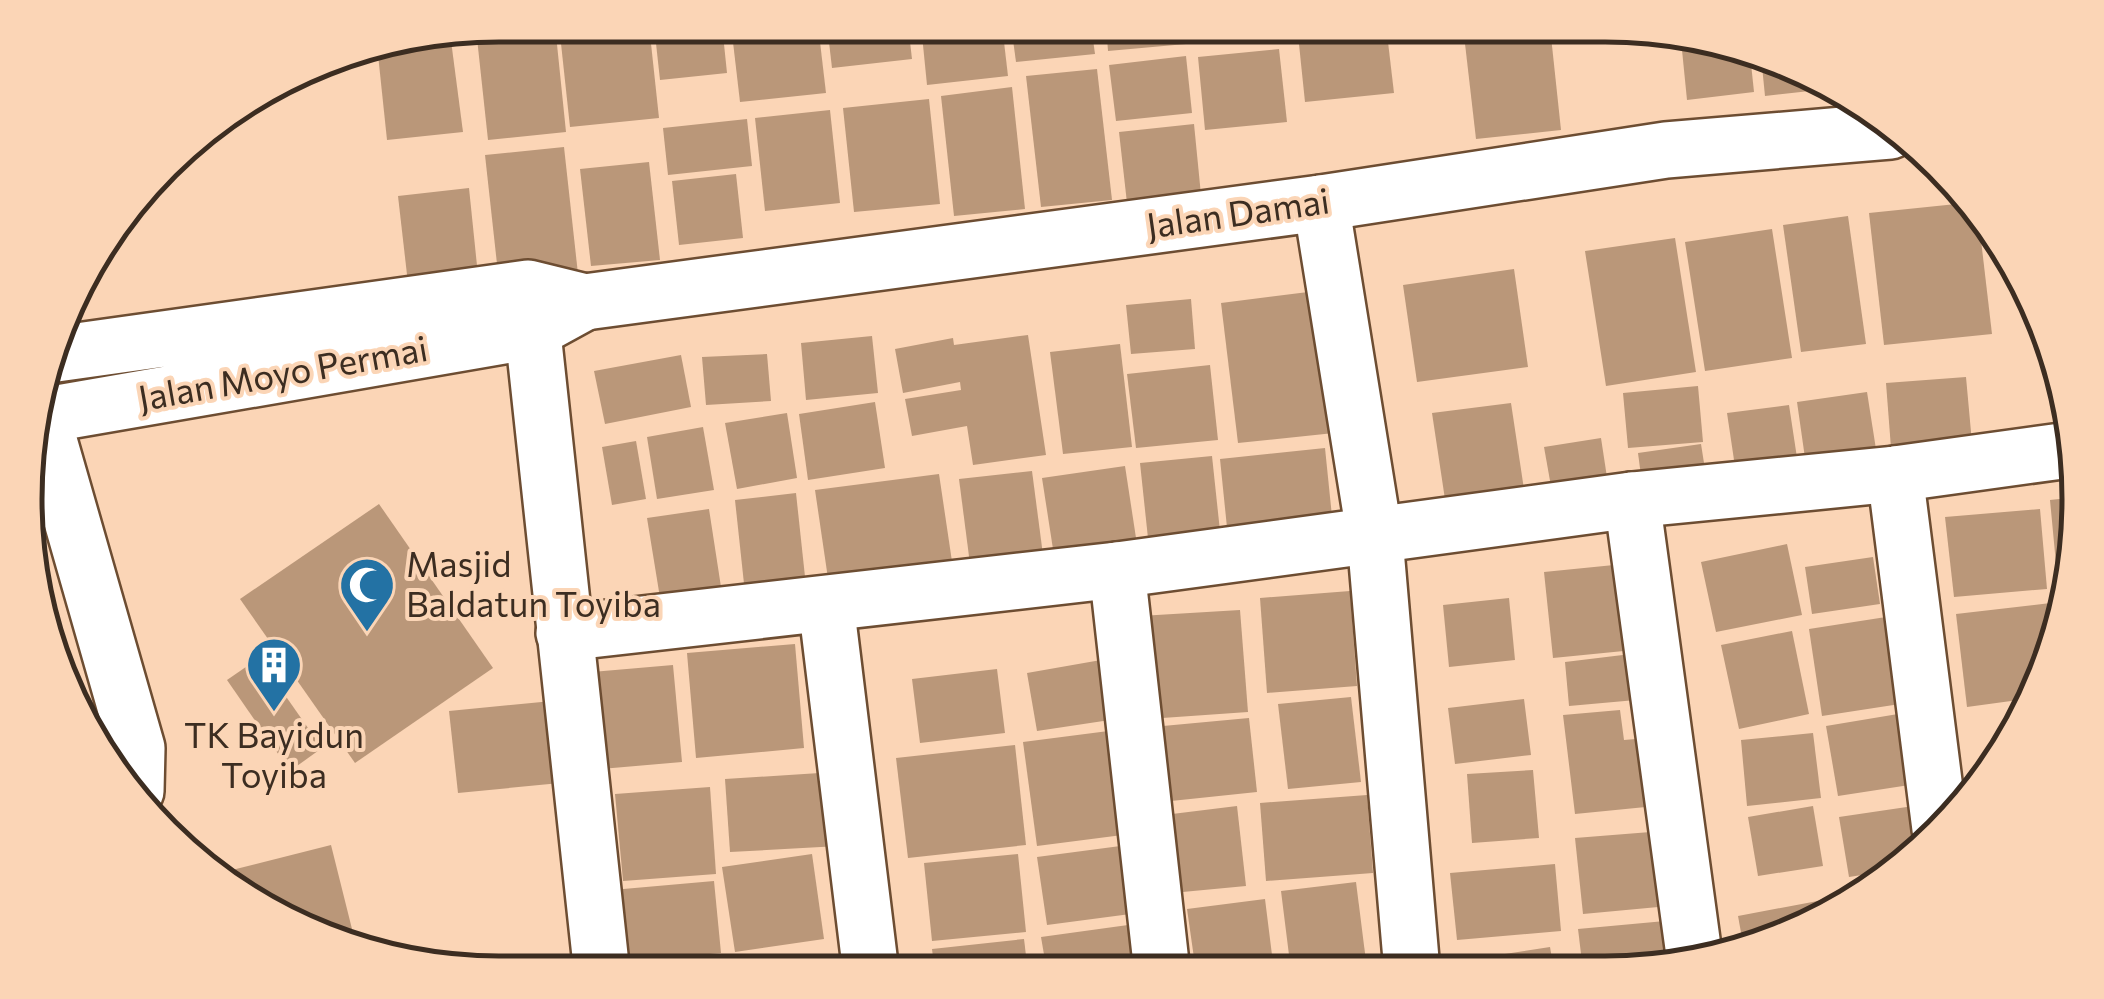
<svg xmlns="http://www.w3.org/2000/svg" width="2104" height="999" font-family="Commissioner,sans-serif">
	<style>
		.building { fill: #ba9779 }
		.lines { fill: none; stroke-linecap: round; stroke-linejoin: round }
		.minor-casing { stroke: #6d4d32; stroke-width: 60 }
		.minor { stroke: #fff; stroke-width: 55 }
		.labels { text-anchor: middle; stroke-width: 8; stroke-linejoin: round; paint-order: stroke }
		.street-label { font-size: 35px; fill: #3c2d21; stroke: #fbd5b6 }
		.poi-label { font-size: 35px; fill: #3c2d21; stroke: #fbd5b6; text-anchor: start }
		.rim { fill: none; stroke: #3c2d21; stroke-width: 5 }
	</style>
	<rect width="100%" height="100%" fill="#fbd5b6"/>
	<!-- building -->
	<g class="building">
		<path d="M500,25H555L566,132L488,140L476,29Z"/>
		<path d="M559,25H649L659,118L570,127Z"/>
		<path d="M654,25H722L727,73L660,80Z"/>
		<path d="M731,25H818L826,93L740,102Z"/>
		<path d="M827,25H908L912,59L832,68Z"/>
		<path d="M921,25H1002L1008,76L927,85Z"/>
		<path d="M1011,25H1091L1095,54L1016,62Z"/>
		<path d="M1106,25H1183L1186,44L1108,51Z"/>
		<path d="M1190,25H1251V28L1191,34Z"/>
		<path d="M1297,25H1386L1394,93L1305,102Z"/>
		<path d="M1550,27L1561,130L1476,139L1464,35Z"/>
		<path d="M450,33L463,132L387,140L377,45Z"/>
		<path d="M1681,40L1750,54L1754,92L1687,100Z"/>
		<path d="M1279,49L1287,122L1205,130L1198,57Z"/>
		<path d="M1186,56L1192,113L1116,121L1109,65Z"/>
		<path d="M1761,56L1787,61L1828,89L1765,96Z"/>
		<path d="M1097,69L1112,200L1041,207L1026,76Z"/>
		<path d="M1012,87L1025,209L954,216L941,96Z"/>
		<path d="M929,99L940,204L854,212L843,108Z"/>
		<path d="M830,110L840,203L765,211L755,118Z"/>
		<path d="M747,119L752,166L668,175L663,128Z"/>
		<path d="M1194,124L1201,195L1127,203L1119,132Z"/>
		<path d="M564,147L578,274L499,282L485,155Z"/>
		<path d="M649,162L660,260L591,266L580,169Z"/>
		<path d="M736,174L743,238L679,245L672,181Z"/>
		<path d="M469,188L479,285L409,292L398,196Z"/>
		<path d="M1966,203L1979,223L1992,334L1884,345L1869,213Z"/>
		<path d="M1848,216L1866,344L1801,352L1783,225Z"/>
		<path d="M1772,229L1792,358L1705,371L1685,242Z"/>
		<path d="M1675,238L1696,372L1606,386L1585,251Z"/>
		<path d="M1514,269L1528,367L1417,382L1403,285Z"/>
		<path d="M1316,291L1334,433L1238,443L1221,303Z"/>
		<path d="M1191,299L1195,349L1131,354L1126,305Z"/>
		<path d="M1028,335L1046,455L973,465L967,426L912,436L905,399L961,390L960,382L903,393L895,349L953,338L954,345Z"/>
		<path d="M872,336L878,393L806,400L801,343Z"/>
		<path d="M1120,344L1132,447L1063,454L1050,352Z"/>
		<path d="M767,354L771,401L706,405L702,357Z"/>
		<path d="M681,355L691,407L605,424L594,371Z"/>
		<path d="M1210,365L1218,440L1136,448L1127,374Z"/>
		<path d="M1966,377L1973,454L1892,461L1886,383Z"/>
		<path d="M1698,386L1703,442L1628,448L1623,393Z"/>
		<path d="M1867,392L1878,462L1807,472L1797,402Z"/>
		<path d="M875,402L885,468L808,480L799,414Z"/>
		<path d="M1511,403L1525,496L1446,506L1432,413Z"/>
		<path d="M1789,405L1799,471L1737,480L1727,413Z"/>
		<path d="M787,413L797,478L737,489L725,423Z"/>
		<path d="M703,427L714,490L657,499L647,437Z"/>
		<path d="M1601,438L1608,484L1552,492L1544,447Z"/>
		<path d="M636,441L646,499L612,505L602,447Z"/>
		<path d="M1701,444L1707,482L1643,491L1638,453Z"/>
		<path d="M1325,448L1334,536L1229,547L1220,459Z"/>
		<path d="M1212,456L1222,550L1150,557L1140,463Z"/>
		<path d="M1125,466L1138,551L1055,562L1042,478Z"/>
		<path d="M1032,471L1043,555L970,564L959,479Z"/>
		<path d="M939,474L954,575L830,592L815,490Z"/>
		<path d="M796,493L806,586L745,593L735,500Z"/>
		<path d="M2078,497L2079,500L2059,596L2050,500Z"/>
		<path d="M379,504L493,668L355,763L240,599Z"/>
		<path d="M709,509L723,600L662,610L647,518Z"/>
		<path d="M2040,509L2047,589L1954,597L1945,517Z"/>
		<path d="M1787,544L1802,615L1716,632L1701,562Z"/>
		<path d="M1873,557L1880,604L1812,614L1805,567Z"/>
		<path d="M1634,563L1644,649L1553,658L1544,572Z"/>
		<path d="M1350,591L1357,686L1267,693L1260,598Z"/>
		<path d="M1509,598L1515,660L1449,667L1443,605Z"/>
		<path d="M2059,602L2043,682L2033,698L1967,707L1956,614Z"/>
		<path d="M1240,610L1248,712L1148,719L1140,616Z"/>
		<path d="M1886,617L1900,704L1822,716L1809,629Z"/>
		<path d="M1792,631L1809,714L1739,729L1721,645Z"/>
		<path d="M795,644L804,748L696,758L687,653Z"/>
		<path d="M1631,654L1636,700L1569,706L1565,662Z"/>
		<path d="M259,658L322,748L290,771L227,680Z"/>
		<path d="M1101,660L1110,720L1037,731L1027,673Z"/>
		<path d="M673,665L682,762L601,769L592,672Z"/>
		<path d="M997,669L1005,733L920,743L912,679Z"/>
		<path d="M1351,697L1361,782L1288,789L1278,704Z"/>
		<path d="M1524,699L1531,755L1455,764L1448,708Z"/>
		<path d="M552,701L560,783L458,793L449,711Z"/>
		<path d="M1620,710L1624,740L1659,737L1666,805L1575,814L1563,715Z"/>
		<path d="M1916,711L1929,782L1838,796L1826,726Z"/>
		<path d="M1249,718L1257,792L1171,801L1163,726Z"/>
		<path d="M1124,729L1138,833L1037,846L1023,742Z"/>
		<path d="M1813,733L1821,798L1747,806L1741,740Z"/>
		<path d="M1015,745L1026,845L908,858L896,758Z"/>
		<path d="M1533,770L1539,838L1472,843L1467,774Z"/>
		<path d="M835,772L839,846L730,852L725,779Z"/>
		<path d="M710,787L716,874L623,881L615,794Z"/>
		<path d="M1367,795L1373,873L1266,881L1260,803Z"/>
		<path d="M1927,804L1932,838L1900,869L1849,877L1839,817Z"/>
		<path d="M1237,806L1246,886L1172,893L1164,815Z"/>
		<path d="M1813,806L1823,866L1758,876L1748,817Z"/>
		<path d="M1663,831L1669,906L1583,914L1575,838Z"/>
		<path d="M331,845L356,945L317,938L221,878L220,873Z"/>
		<path d="M1128,845L1138,913L1047,925L1037,857Z"/>
		<path d="M812,854L824,939L735,952L722,867Z"/>
		<path d="M1018,854L1026,932L932,941L924,863Z"/>
		<path d="M1555,864L1561,931L1457,940L1450,873Z"/>
		<path d="M714,881L721,953L619,962L612,890Z"/>
		<path d="M1356,882L1367,969L1291,971L1281,891Z"/>
		<path d="M1856,898L1832,911L1831,901Z"/>
		<path d="M1265,899L1274,971L1196,972L1187,909Z"/>
		<path d="M1823,900L1826,915L1786,938L1744,949L1738,916Z"/>
		<path d="M1676,920L1681,966L1583,970L1578,929Z"/>
		<path d="M1128,925L1135,972H1047L1041,937Z"/>
		<path d="M1024,939L1028,972H935L932,949Z"/>
		<path d="M1550,947L1554,970L1468,971L1466,960Z"/>
		<path d="M830,959L832,973H725L724,967Z"/>
	</g>
	<g class="lines">
		<!-- minor casing -->
		<g class="minor-casing">
			<g id="minor">
				<path d="M1321,203L1375,538L1412,971"/>
				<path d="M529,296L602,974"/>
				<path d="M585,302L1321,203L1666,150L1890,131"/>
				<path d="M42,416L137,748L136,791"/>
				<path d="M34,417L532,331L585,302L528,288L56,354"/>
				<path d="M1895,474L1940,829"/>
				<path d="M1632,500L1695,962"/>
				<path d="M1117,570L1162,972"/>
				<path d="M826,604L871,973"/>
				<path d="M564,633L1117,570L1632,500L1895,474L2069,450"/>
			</g>
		</g>
		<!-- minor -->
		<use href="#minor" class="minor"/>
	</g>
	<!-- icons -->
	<defs>
		<g id="mosque-pin" transform="scale(2.875)"><path d="M0 17L-7.5 6A9.5 9.5 0 1 1 7.5 6Z" fill="#2372a4" stroke="#fbd5b6"/><path d="M3.5-4.9A6 6 0 1 0 3.5 4.9A5 5 0 1 1 3.5-4.9Z" fill="#fff"/></g>
		<g id="building-pin" transform="scale(2.875)"><path d="M0 17L-7.5 6A9.5 9.5 0 1 1 7.5 6Z" fill="#2372a4" stroke="#fbd5b6"/><path d="M-4-6H4V6H1V3H-1V6H-4ZM-2.5-4.3h1.7v1.8h-1.7ZM.8-4.3h1.7v1.8H.8ZM-2.5-1h1.7V.8h-1.7ZM.8-1h1.7V.8H.8Z" fill="#fff"/></g>
	</defs>
	<g fill-rule="evenodd">
		<use href="#mosque-pin" x="367" y="585"/>
		<use href="#building-pin" x="274" y="665"/>
	</g>
	<g class="labels">
		<!-- street labels -->
		<g class="street-label">
			<text transform="translate(1238 214) rotate(-8)" y="12">Jalan Damai</text>
			<text transform="translate(283 374) rotate(-10)" y="12">Jalan Moyo Permai</text>
		</g>
		<!-- poi labels -->
		<g class="poi-label">
			<text x="406" y="577">Masjid<tspan x="406" dy="40">Baldatun Toyiba</tspan></text>
			<text x="274" y="748" text-anchor="middle">TK Bayidun<tspan x="274" dy="40">Toyiba</tspan></text>
		</g>
	</g>
	<!-- crop -->
	<path d="M0 0H2104V999H0ZM499 42H1605A457 457 0 0 1 2062 499V499A457 457 0 0 1 1605 956H499A457 457 0 0 1 42 499V499A457 457 0 0 1 499 42Z" fill="#fbd5b6" fill-rule="evenodd"/>
	<path class="rim" d="M499 42H1605A457 457 0 0 1 2062 499V499A457 457 0 0 1 1605 956H499A457 457 0 0 1 42 499V499A457 457 0 0 1 499 42Z"/>
</svg>
